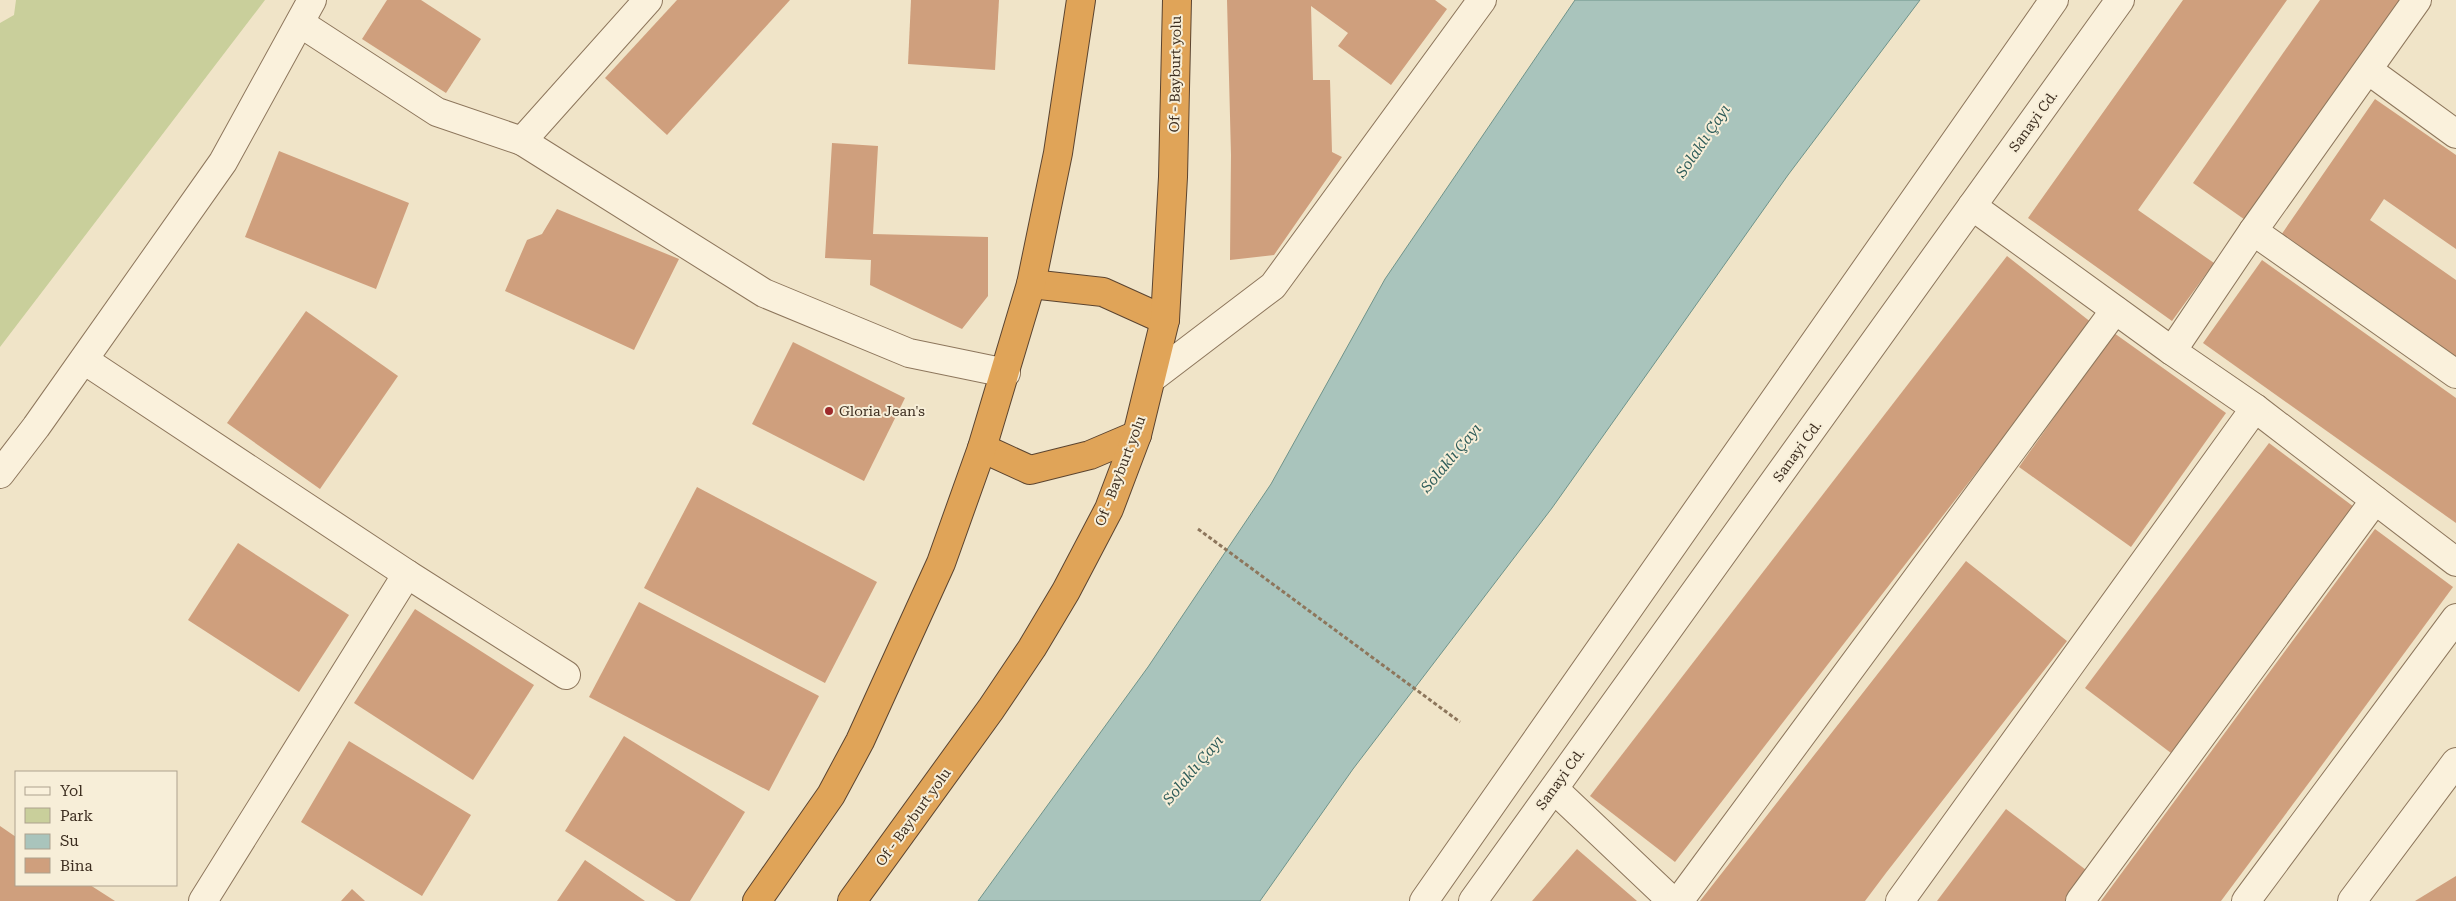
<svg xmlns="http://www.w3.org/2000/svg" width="2456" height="901" font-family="'Roboto Serif',serif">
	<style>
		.green { fill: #c9cf9b }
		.water { fill: #a9c4bc; stroke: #6f938a }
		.building { fill: #cf9f7d }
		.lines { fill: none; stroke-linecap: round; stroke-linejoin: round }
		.minor-casing { stroke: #8d765c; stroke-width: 30 }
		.highway-casing { stroke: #5b4430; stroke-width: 30 }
		.path { stroke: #8d765c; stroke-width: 3; stroke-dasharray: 4 2.5; stroke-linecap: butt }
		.minor { stroke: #faf1dc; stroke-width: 28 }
		.highway { stroke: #e0a458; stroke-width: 28 }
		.poi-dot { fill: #9e2a2b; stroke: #f7eed8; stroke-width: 2 }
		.labels { text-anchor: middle; stroke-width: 4; stroke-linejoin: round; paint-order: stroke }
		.street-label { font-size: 14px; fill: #3d2e20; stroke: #f7eed8 }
		.poi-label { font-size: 14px; fill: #3d2e20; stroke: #f7eed8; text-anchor: start }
		.water-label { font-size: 15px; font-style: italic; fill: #2f5d5a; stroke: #f7eed8 }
	</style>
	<rect width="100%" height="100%" fill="#f0e4c8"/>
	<!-- green -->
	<path class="green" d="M16,0H265L0,347V23L14,15Z"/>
	<!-- water -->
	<path class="water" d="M1575,0H1920L1788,175L1552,508L1353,769L1260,901H978L1148,667L1271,484L1385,279Z"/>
	<!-- building -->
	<g class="building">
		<path d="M387,0H421L481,39L446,93L362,39Z"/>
		<path d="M677,0H790L667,135L605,78Z"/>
		<path d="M911,0H999L995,70L908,64Z"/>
		<path d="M1227,0H1435L1447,9L1391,85L1338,46L1348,33L1311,6L1313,80H1330L1332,152L1342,157L1274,255L1230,260L1231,155Z"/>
		<path d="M2183,0H2287L2138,210L2214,263L2172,321L2028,218Z"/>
		<path d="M2320,0H2402L2248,222L2193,183Z"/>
		<path d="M2375,99L2456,155V249L2384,199L2370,220L2456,280V361L2279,238Z"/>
		<path d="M832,143L878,146L873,234L988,237V296L962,329L870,285L871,260L825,258Z"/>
		<path d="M279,151L409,203L376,289L245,237Z"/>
		<path d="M557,209L679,259L634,350L505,291L527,240L542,234Z"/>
		<path d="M2007,256L2092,323L1675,862L1590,796Z"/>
		<path d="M2262,260L2456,398V523L2203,343Z"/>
		<path d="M306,311L398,376L320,489L227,423Z"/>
		<path d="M2114,333L2226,413L2131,547L2019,467Z"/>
		<path d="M793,342L905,398L864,481L752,424Z"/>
		<path d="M2269,443L2354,507L2171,753L2085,688Z"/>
		<path d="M697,487L877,582L825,683L644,588Z"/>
		<path d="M2375,529L2453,587L2311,780L2221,901H2101Z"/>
		<path d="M238,543L349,615L299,692L188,620Z"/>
		<path d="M1966,561L2067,641L1886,873L1865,901H1700Z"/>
		<path d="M639,602L819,696L769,791L589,697Z"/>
		<path d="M415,609L534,685L473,780L354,703Z"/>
		<path d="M624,736L745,812L690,901H676L565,831Z"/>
		<path d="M349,741L471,815L422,896L301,822Z"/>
		<path d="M2006,809L2090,873L2069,901H1937Z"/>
		<path d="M0,826L16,837V885H90L115,901H0Z"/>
		<path d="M1577,849L1637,901H1532Z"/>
		<path d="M585,860L645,901H557Z"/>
		<path d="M2456,876V901H2415Z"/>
		<path d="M352,889L365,901H341Z"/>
	</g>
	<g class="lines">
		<!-- minor casing -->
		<g class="minor-casing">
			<g id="minor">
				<path d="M300,23L437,112L522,141L764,293L909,353L1006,373"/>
				<path d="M2368,70L2456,134"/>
				<path d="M522,141L648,0"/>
				<path d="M1972,206L2172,351L2255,408L2456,562"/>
				<path d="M2253,231L2456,374"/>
				<path d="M2172,351L2253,231L2417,0"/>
				<path d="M84,360L407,574L203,901"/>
				<path d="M1152,378L1273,286L1482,0"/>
				<path d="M0,474L36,427L223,162L312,0"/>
				<path d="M407,574L566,675"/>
				<path d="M1554,789L1672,901"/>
				<path d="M1424,901L2054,0"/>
				<path d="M1473,901L2120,0"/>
				<path d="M1679,901L2115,310"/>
				<path d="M1900,901L2255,408"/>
				<path d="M2080,901L2375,500"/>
				<path d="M2246,901L2456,618"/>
				<path d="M2352,901L2456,762"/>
			</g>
		</g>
		<!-- highway casing -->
		<g class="highway-casing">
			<g id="highway">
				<path d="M1031,284L1103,292L1165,320"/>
				<path d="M982,448L1030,470L1090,455L1137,435"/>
				<path d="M757,901L831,795L860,741L941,563L982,448L1031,284L1058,153L1081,0"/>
				<path d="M852,901L991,709L1032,648L1066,591L1109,509L1137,435L1165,320L1173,177L1177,0"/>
			</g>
		</g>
		<!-- path -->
		<path class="path" d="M1198,529L1460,722"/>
		<!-- minor -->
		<use href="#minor" class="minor"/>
		<!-- highway -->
		<use href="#highway" class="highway"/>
	</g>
	<!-- markers -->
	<circle class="poi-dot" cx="829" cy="411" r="5"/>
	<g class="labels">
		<!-- street labels -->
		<g class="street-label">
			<text transform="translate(1175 74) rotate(-89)" y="5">Of - Bayburt yolu</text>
			<text transform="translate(2033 121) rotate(-54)" y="5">Sanayi Cd.</text>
			<text transform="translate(1797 451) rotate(-54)" y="5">Sanayi Cd.</text>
			<text transform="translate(1120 471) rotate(-69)" y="5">Of - Bayburt yolu</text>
			<text transform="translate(1560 779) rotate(-54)" y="5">Sanayi Cd.</text>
			<text transform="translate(913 817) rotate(-54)" y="5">Of - Bayburt yolu</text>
		</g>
		<!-- poi labels -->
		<g class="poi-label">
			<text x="839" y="416">Gloria Jean's</text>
		</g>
		<!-- water labels -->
		<g class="water-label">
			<text transform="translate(1703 141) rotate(-56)" y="5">Solaklı Çayı</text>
			<text transform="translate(1451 458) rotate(-50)" y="5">Solaklı Çayı</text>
			<text transform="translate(1193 770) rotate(-50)" y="5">Solaklı Çayı</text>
		</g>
	</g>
	<!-- legend -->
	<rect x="15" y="771" width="162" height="115" fill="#f7eed8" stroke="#ada18e"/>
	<rect x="25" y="787" width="25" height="8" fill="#faf1dc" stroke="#ada18e"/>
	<text x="60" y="796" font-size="15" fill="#3d2e20">Yol</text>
	<rect x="25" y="808" width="25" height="15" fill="#c9cf9b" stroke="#ada18e"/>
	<text x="60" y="821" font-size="15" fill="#3d2e20">Park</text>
	<rect x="25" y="834" width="25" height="15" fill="#a9c4bc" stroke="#ada18e"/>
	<text x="60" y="846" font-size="15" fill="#3d2e20">Su</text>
	<rect x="25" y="858" width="25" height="15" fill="#cf9f7d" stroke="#ada18e"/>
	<text x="60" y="871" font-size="15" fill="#3d2e20">Bina</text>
</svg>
